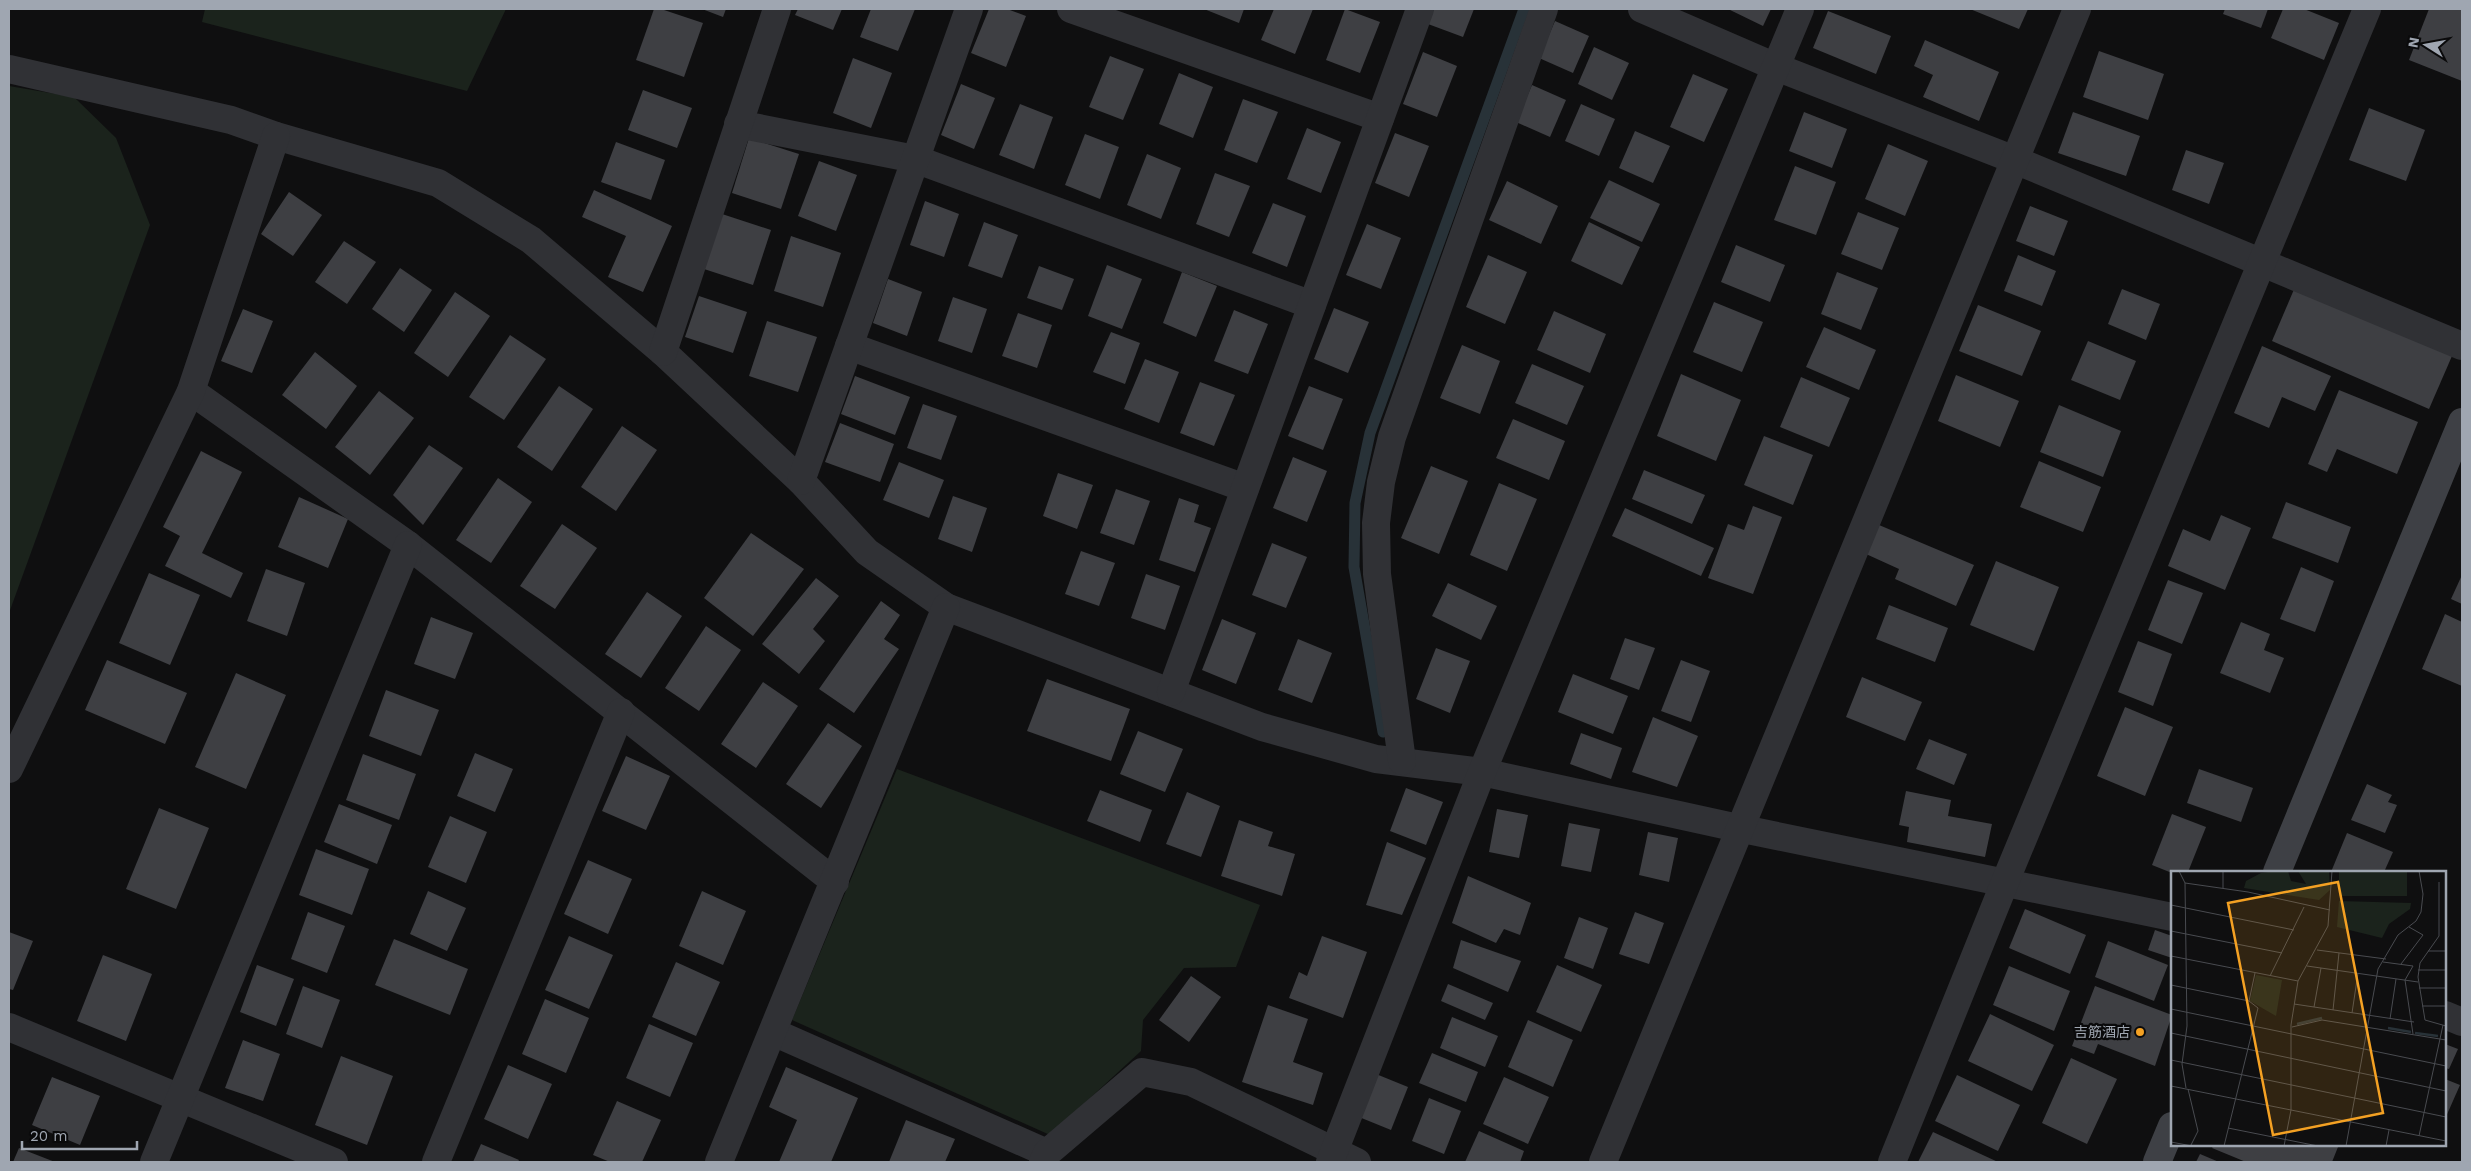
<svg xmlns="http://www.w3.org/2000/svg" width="2471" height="1171" font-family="'Work Sans','Noto Sans JP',sans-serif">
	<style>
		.green { fill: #1b231c }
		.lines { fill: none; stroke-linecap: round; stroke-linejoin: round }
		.stream { stroke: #283238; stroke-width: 11 }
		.building { fill: #3e3f43 }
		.street { stroke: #303135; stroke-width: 28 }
		.secondary { stroke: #3e4045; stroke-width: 28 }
		.poi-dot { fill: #f4a123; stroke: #0a0a0b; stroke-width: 2 }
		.labels { text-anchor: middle; stroke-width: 4.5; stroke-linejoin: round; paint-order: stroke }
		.poi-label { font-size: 14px; fill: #9fa6b1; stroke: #0a0a0b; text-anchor: end }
		.inset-river { fill: none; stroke: #283238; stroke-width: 2.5 }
		.inset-road { fill: none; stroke: #494b50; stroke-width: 1 }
		.view { fill: #f4a123; fill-opacity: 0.15; stroke: #f4a123; stroke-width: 2.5 }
		.inset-edge { fill: none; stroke: #9fa6b1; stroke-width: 2.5 }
	</style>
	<rect width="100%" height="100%" fill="#0f0f10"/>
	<!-- green -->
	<g class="green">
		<path d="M205,9H506L467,91L202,22Z"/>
		<path d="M9,86L74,97L116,138L150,225L9,613Z"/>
		<path d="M897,769L1260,905L1236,967L1184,968L1143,1020L1141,1051L1050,1135L792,1020Z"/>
	</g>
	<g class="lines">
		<!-- stream -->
		<path class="stream" d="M1383,732L1354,567L1355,503L1370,433L1524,9"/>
	</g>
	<!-- building -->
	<g class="building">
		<path d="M654,9H661L703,23L684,77L636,60Z"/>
		<path d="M702,9H726L723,17Z"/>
		<path d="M798,9H842L833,30L795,15Z"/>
		<path d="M871,9H915L898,51L860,37Z"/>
		<path d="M989,9H1007L1026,16L1006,67L971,53Z"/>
		<path d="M1204,9H1244L1239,23Z"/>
		<path d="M1274,9H1313L1295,54L1261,40Z"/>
		<path d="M1345,9L1380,22L1360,73L1326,60Z"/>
		<path d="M1434,9H1474L1463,37L1428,24Z"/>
		<path d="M1728,9H1771L1763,26Z"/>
		<path d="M1970,9H2028L2019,29Z"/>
		<path d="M2225,9H2268L2261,28L2223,14Z"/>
		<path d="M2283,9H2304L2339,23L2324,60L2271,38Z"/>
		<path d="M2429,9H2462V81L2409,60Z"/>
		<path d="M1828,11L1891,36L1876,74L1813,48Z"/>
		<path d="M1555,21L1589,36L1573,73L1539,58Z"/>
		<path d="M1925,40L1999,72L1979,121L1923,97L1933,75L1914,66Z"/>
		<path d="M1594,47L1629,63L1612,100L1578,84Z"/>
		<path d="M2099,51L2164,74L2148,120L2083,97Z"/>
		<path d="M1423,52L1457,66L1437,117L1403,104Z"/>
		<path d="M1110,56L1144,69L1123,120L1089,107Z"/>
		<path d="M853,58L892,73L871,128L833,113Z"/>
		<path d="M1179,73L1213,87L1193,138L1159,124Z"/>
		<path d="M1693,74L1728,89L1704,142L1670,127Z"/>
		<path d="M961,84L995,98L974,149L941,135Z"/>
		<path d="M1532,85L1566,100L1550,137L1516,122Z"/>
		<path d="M643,90L692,108L677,148L628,130Z"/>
		<path d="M1243,99L1278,112L1257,163L1224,150Z"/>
		<path d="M1020,104L1053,117L1034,169L999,155Z"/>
		<path d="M1581,104L1615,119L1599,156L1565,141Z"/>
		<path d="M2369,108L2425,130L2406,181L2349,160Z"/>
		<path d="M1804,112L1847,129L1832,168L1789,151Z"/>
		<path d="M2073,112L2140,136L2126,176L2058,153Z"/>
		<path d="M1307,128L1341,142L1321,193L1287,179Z"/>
		<path d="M1635,131L1670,146L1653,183L1619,168Z"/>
		<path d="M1395,133L1429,146L1409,197L1375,183Z"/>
		<path d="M1085,134L1119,147L1100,199L1065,185Z"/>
		<path d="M749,138L799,154L781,209L732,193Z"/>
		<path d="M616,142L665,160L651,200L601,182Z"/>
		<path d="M1888,144L1928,161L1905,216L1865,199Z"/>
		<path d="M2186,150L2224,163L2209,204L2172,190Z"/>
		<path d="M1147,154L1181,168L1161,219L1127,205Z"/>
		<path d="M819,161L857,175L836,231L798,216Z"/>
		<path d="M1795,166L1836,182L1816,235L1774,220Z"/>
		<path d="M1215,173L1250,186L1229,237L1196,224Z"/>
		<path d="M1609,180L1660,204L1642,242L1590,218Z"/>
		<path d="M1507,181L1558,206L1541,244L1489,220Z"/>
		<path d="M594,190L672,226L643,292L608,277L626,236L582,217Z"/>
		<path d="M289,192L322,215L293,256L261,234Z"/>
		<path d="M925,201L959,214L944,257L910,245Z"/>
		<path d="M1273,203L1306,216L1287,267L1252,253Z"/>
		<path d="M2030,206L2068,221L2054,256L2016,241Z"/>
		<path d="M1858,212L1899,228L1882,270L1841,254Z"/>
		<path d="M722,214L771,230L753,285L704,269Z"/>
		<path d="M984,222L1018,235L1002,278L968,266Z"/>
		<path d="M1589,222L1640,247L1622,285L1571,261Z"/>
		<path d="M1367,224L1401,238L1381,289L1346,275Z"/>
		<path d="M791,236L841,253L823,307L774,291Z"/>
		<path d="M344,241L376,262L347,304L315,282Z"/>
		<path d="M1736,245L1785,265L1770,302L1721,282Z"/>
		<path d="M1488,255L1527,272L1505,324L1466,307Z"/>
		<path d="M2018,255L2056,271L2042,306L2004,291Z"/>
		<path d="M1107,265L1142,279L1122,329L1088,316Z"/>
		<path d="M1039,266L1074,279L1062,310L1027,298Z"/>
		<path d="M400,268L432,290L404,332L372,309Z"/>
		<path d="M1182,272L1217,286L1196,337L1163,323Z"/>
		<path d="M1837,272L1878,288L1861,330L1821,314Z"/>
		<path d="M888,279L922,292L907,336L873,323Z"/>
		<path d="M2295,287L2452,356L2429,409L2272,341Z"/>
		<path d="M2122,289L2160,304L2146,340L2108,324Z"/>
		<path d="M455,292L490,316L448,377L414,353Z"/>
		<path d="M699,296L747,312L733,353L685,337Z"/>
		<path d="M953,297L987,309L972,353L938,341Z"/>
		<path d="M1714,302L1763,322L1742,372L1693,352Z"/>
		<path d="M1978,305L2041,331L2022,376L1959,351Z"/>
		<path d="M1334,308L1369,322L1348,373L1314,359Z"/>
		<path d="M243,309L273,321L252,373L221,361Z"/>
		<path d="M1234,310L1268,324L1248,374L1214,361Z"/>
		<path d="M1554,311L1606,334L1590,373L1537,350Z"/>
		<path d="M1018,313L1052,325L1037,368L1002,356Z"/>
		<path d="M767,321L817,337L798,392L749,376Z"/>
		<path d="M1824,327L1876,350L1859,390L1806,367Z"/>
		<path d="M1111,332L1140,343L1125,384L1093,372Z"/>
		<path d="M510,335L546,359L504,420L469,397Z"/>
		<path d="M2088,341L2136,361L2120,400L2071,380Z"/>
		<path d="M1462,345L1500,361L1480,414L1440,398Z"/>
		<path d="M2262,346L2331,376L2315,411L2282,397L2269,428L2234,413Z"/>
		<path d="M315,352L357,386L326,429L282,395Z"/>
		<path d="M1145,359L1179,372L1159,423L1124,409Z"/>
		<path d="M1532,364L1584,386L1567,425L1515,403Z"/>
		<path d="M1681,374L1741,400L1716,461L1657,436Z"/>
		<path d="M1956,375L2019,401L2000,447L1938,421Z"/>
		<path d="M855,376L910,397L895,435L841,414Z"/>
		<path d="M1801,377L1850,398L1829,447L1780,427Z"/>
		<path d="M1200,382L1235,395L1214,446L1180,433Z"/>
		<path d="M559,386L593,409L552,471L517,447Z"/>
		<path d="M1309,386L1343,399L1323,450L1288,436Z"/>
		<path d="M2339,390L2418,422L2397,474L2337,449L2327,472L2308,464Z"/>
		<path d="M379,391L414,418L370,475L335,447Z"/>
		<path d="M923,404L957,416L941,460L907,448Z"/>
		<path d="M2059,405L2121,431L2103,477L2040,452Z"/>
		<path d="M1513,419L1565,441L1549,480L1496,458Z"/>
		<path d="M840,423L894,444L880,482L825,462Z"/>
		<path d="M622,426L657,450L616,511L581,487Z"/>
		<path d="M1764,436L1813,455L1793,505L1744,485Z"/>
		<path d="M429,445L463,468L423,525L393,495Z"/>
		<path d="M201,451L242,472L202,553L243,573L231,598L165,566L180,536L163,527Z"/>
		<path d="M1293,457L1327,471L1307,522L1273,508Z"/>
		<path d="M2039,461L2101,487L2083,532L2020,507Z"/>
		<path d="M899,462L944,480L929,518L883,500Z"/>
		<path d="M1431,466L1468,481L1439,554L1401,538Z"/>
		<path d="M1644,470L1705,495L1692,524L1632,499Z"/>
		<path d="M1058,473L1093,485L1077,529L1043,516Z"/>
		<path d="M498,478L532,502L491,563L456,540Z"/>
		<path d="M1499,483L1537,499L1507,571L1470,555Z"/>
		<path d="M1116,489L1150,501L1134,545L1100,533Z"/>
		<path d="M953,496L987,508L972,552L938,539Z"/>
		<path d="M299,497L348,519L328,568L278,547Z"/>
		<path d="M1179,498L1199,505L1194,522L1211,528L1195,572L1159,560Z"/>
		<path d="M2286,502L2351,527L2338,563L2272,538Z"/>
		<path d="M1753,506L1782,517L1753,594L1708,578L1728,524L1744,530Z"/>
		<path d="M1625,508L1714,548L1701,576L1612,536Z"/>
		<path d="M2221,515L2251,528L2225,590L2168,566L2183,529L2210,541Z"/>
		<path d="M562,524L597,548L555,609L520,586Z"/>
		<path d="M1879,525L1974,565L1956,606L1895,579L1899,569L1866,554Z"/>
		<path d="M751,533L804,569L753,636L704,598Z"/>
		<path d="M1272,543L1307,557L1286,608L1252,595Z"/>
		<path d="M1081,551L1115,563L1099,606L1065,594Z"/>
		<path d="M1996,561L2059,587L2034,651L1970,625Z"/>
		<path d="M2301,567L2334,581L2315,632L2280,619Z"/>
		<path d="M266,569L305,583L287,636L247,621Z"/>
		<path d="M149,573L200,595L170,665L119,643Z"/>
		<path d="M1146,574L1180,586L1165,630L1131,618Z"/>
		<path d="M2462,575V604L2451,599Z"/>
		<path d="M816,578L839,596L813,629L825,641L799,674L762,644Z"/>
		<path d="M2168,580L2203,593L2182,644L2148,630Z"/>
		<path d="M1448,583L1497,606L1481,640L1432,616Z"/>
		<path d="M647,592L682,616L641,678L605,654Z"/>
		<path d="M881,601L900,615L884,639L899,649L854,713L819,689Z"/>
		<path d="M1889,605L1948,628L1935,662L1876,639Z"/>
		<path d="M2445,614L2462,622V686L2422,669Z"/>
		<path d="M431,617L473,633L455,679L414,664Z"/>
		<path d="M1222,619L1256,633L1236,684L1202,670Z"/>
		<path d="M2241,622L2270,634L2264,650L2284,658L2270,693L2220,673Z"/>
		<path d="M706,626L741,650L699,711L665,688Z"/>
		<path d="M1625,638L1655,648L1639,690L1610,679Z"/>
		<path d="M1298,639L1332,653L1312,703L1278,690Z"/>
		<path d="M2138,641L2172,654L2153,706L2118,692Z"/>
		<path d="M1436,648L1470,661L1450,713L1416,699Z"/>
		<path d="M107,660L187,693L165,744L85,710Z"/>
		<path d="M1681,660L1710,671L1691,722L1661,711Z"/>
		<path d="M236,673L286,695L246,789L195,767Z"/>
		<path d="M1573,674L1628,696L1613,734L1558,712Z"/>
		<path d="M1862,677L1922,702L1905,741L1846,717Z"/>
		<path d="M1047,679L1130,709L1111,761L1027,731Z"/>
		<path d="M763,682L798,706L756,768L721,744Z"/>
		<path d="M386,690L439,710L421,756L369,736Z"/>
		<path d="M2125,707L2173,727L2145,796L2097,776Z"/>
		<path d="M1653,717L1698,736L1677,787L1632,772Z"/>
		<path d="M828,723L862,746L821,808L786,784Z"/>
		<path d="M1138,731L1183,749L1165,792L1120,774Z"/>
		<path d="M1581,733L1622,748L1611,779L1570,764Z"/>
		<path d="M1929,739L1967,754L1954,785L1916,769Z"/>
		<path d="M475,753L513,769L495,812L457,796Z"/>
		<path d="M363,754L416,774L399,820L346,800Z"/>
		<path d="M626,756L670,776L646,830L602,811Z"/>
		<path d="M2199,769L2253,788L2241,822L2187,803Z"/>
		<path d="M2367,784L2392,795L2388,802L2397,805L2385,833L2351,820Z"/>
		<path d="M1406,788L1443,802L1426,845L1390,831Z"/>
		<path d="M1100,790L1152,810L1140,842L1087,821Z"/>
		<path d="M1906,791L1951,800L1948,816L1992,824L1985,857L1907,842L1909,827L1899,825Z"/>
		<path d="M1187,792L1220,806L1201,857L1166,844Z"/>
		<path d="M339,804L392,825L377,864L324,842Z"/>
		<path d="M159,808L209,828L176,909L126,889Z"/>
		<path d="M1497,809L1528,815L1519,858L1489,852Z"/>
		<path d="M2172,814L2206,827L2188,872L2172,873L2152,865Z"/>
		<path d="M450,816L487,832L466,883L428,867Z"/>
		<path d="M1239,820L1273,832L1268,846L1295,854L1282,896L1221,876Z"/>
		<path d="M1569,823L1600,829L1591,872L1561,866Z"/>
		<path d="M1648,832L1678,838L1669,882L1639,875Z"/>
		<path d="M2347,833L2393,852L2384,872H2331Z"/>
		<path d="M1387,842L1426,858L1402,915L1366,905Z"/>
		<path d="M316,849L369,869L352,915L299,895Z"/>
		<path d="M588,860L632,879L608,934L564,914Z"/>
		<path d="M1468,876L1531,903L1520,935L1504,929L1496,943L1452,923Z"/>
		<path d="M428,891L466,908L447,951L410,934Z"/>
		<path d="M702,891L746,911L723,965L679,946Z"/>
		<path d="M2025,909L2086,935L2070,974L2009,948Z"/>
		<path d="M308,912L345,926L327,973L291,959Z"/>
		<path d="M1635,912L1664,923L1649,964L1619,954Z"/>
		<path d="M1579,917L1608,928L1593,969L1564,958Z"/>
		<path d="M2155,930L2172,936V958L2148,950Z"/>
		<path d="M9,932L33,941L13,990L9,989Z"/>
		<path d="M569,936L613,955L589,1009L545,990Z"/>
		<path d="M1322,936L1367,952L1343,1018L1289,998L1299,972L1307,976Z"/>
		<path d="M394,939L468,969L450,1015L375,985Z"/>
		<path d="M1461,940L1521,961L1508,992L1453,968Z"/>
		<path d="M2108,941L2168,965L2154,1001L2095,977Z"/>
		<path d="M103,955L152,974L126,1041L77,1021Z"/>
		<path d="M676,962L720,982L696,1036L652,1017Z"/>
		<path d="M257,965L294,979L276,1026L240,1012Z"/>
		<path d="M1557,965L1602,985L1581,1032L1536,1012Z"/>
		<path d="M2009,966L2070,991L2054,1031L1993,1005Z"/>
		<path d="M1191,976L1221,997L1189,1042L1159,1020Z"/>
		<path d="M1448,984L1493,1003L1485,1020L1441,1001Z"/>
		<path d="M303,986L340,1000L322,1048L286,1034Z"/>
		<path d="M2095,986L2172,1015L2155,1066L2098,1044L2094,1054L2072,1046Z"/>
		<path d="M545,999L589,1018L566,1073L522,1054Z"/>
		<path d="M1268,1005L1308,1019L1293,1062L1323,1073L1313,1105L1242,1082Z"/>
		<path d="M1990,1014L2054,1045L2032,1091L1968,1061Z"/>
		<path d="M1452,1017L1498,1036L1485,1067L1440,1048Z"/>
		<path d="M1528,1020L1573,1040L1553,1087L1508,1067Z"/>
		<path d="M649,1024L693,1043L670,1097L626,1078Z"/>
		<path d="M243,1040L280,1054L263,1101L225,1088Z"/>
		<path d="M2445,1044L2458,1049L2449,1069L2445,1068Z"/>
		<path d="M1432,1053L1478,1072L1466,1102L1419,1083Z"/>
		<path d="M341,1056L393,1076L367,1145L315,1125Z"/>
		<path d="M2071,1058L2117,1079L2087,1144L2042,1123Z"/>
		<path d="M508,1065L552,1084L528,1139L484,1119Z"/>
		<path d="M786,1067L858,1098L831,1162H779L797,1120L769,1107Z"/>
		<path d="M1376,1074L1408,1087L1391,1130L1359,1117Z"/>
		<path d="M1957,1075L2020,1105L1998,1151L1935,1121Z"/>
		<path d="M52,1077L100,1096L80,1145L32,1125Z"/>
		<path d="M1504,1077L1549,1097L1528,1144L1483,1124Z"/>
		<path d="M2445,1079L2460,1085L2445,1119Z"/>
		<path d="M1429,1098L1461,1111L1444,1154L1412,1141Z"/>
		<path d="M617,1101L661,1120L642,1162H610L593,1155Z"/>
		<path d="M906,1120L955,1139L945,1162H889Z"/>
		<path d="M1479,1131L1524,1151L1520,1162H1465Z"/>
		<path d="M1933,1132L1998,1162H1918Z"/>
		<path d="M481,1144L519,1160L518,1162H473Z"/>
		<path d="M2214,1145H2333L2338,1147L2332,1162H2246L2212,1148Z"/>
		<path d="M19,1148L55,1162H13Z"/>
		<path d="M2200,1154L2219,1162H2196Z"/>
	</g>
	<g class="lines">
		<!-- street -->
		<g class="street">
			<path d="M1071,9L1380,118"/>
			<path d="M1642,9L1776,67L2015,160L2462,346"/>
			<path d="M9,69L231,120L276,136L438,183L531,240L663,352L801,481L867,552L946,607L1262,727L1376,759L1482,772L1738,828L2172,917"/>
			<path d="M738,124L915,159L1312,305"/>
			<path d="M849,346L1245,488"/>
			<path d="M663,352L777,9"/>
			<path d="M191,391L408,545L835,882"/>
			<path d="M801,481L969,9"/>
			<path d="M1171,692L1420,9"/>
			<path d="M1402,761L1377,574L1376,523L1381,482L1392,437L1409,389L1544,9"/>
			<path d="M9,769L191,391L276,136"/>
			<path d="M2445,1015L2462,1022"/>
			<path d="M9,1027L334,1162"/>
			<path d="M773,1032L1047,1153"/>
			<path d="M154,1162L408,545"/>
			<path d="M436,1162L621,712"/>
			<path d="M719,1162L946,607"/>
			<path d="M1043,1162L1047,1153L1142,1072L1191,1082L1357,1162"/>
			<path d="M1330,1162L1482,772L1800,9"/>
			<path d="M1603,1162L2077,9"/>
			<path d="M1892,1162L2005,882L2367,9"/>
		</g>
		<!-- secondary -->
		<g class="secondary">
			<path d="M2277,872L2462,422"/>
			<path d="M2157,1162L2172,1126"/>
		</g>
	</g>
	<!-- markers -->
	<circle class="poi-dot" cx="2140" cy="1032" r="5"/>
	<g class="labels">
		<!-- poi labels -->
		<g class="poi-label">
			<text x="2130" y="1037">吉筋酒店</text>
		</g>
	</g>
	<!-- overview -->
	<g transform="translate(2171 871)">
		<rect width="275" height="275" fill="#0f0f10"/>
		<path d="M104,0H117L120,10L135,13L127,0H158L159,19L148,29L73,17L75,10L90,2ZM168,0H236V25H168ZM168,30L240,32L239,38L218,53L211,67L166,56ZM85,104L111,109L105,145L79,130Z" fill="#1b231c"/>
		<path class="inset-river" d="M126,153L151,147M217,157L240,161M244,162L267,165"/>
		<path class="inset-road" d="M8,0L14,12L16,155L11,193L15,217M268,11V65L249,92L247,106L254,149L275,155M14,12L77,21L159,39M52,17V0M0,34L123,59M0,60L111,82M146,79L215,88M257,80H275M0,85L127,110M212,91L242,95L234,109L242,163M230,93L252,64L238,56M136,95L247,111M247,99H275M99,105L133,36M0,114L78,130L87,137L53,275M248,117H275M78,130L84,102M123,133L243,151M251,135H275M143,136L150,97M0,138L275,195M162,139L168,82M181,142L187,102M219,148L225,108M121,156L151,149L275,169M0,162L275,220M0,189L275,246M0,215L275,270M17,218L27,260L20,274M57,257L147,275M248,265L272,154M0,271L21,275M113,275L120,239V154L127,110L157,55L161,0M175,275L207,98L227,64L245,50L250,41L252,23L248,0M215,275L218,259"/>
		<path class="view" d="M167,11L212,242L102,264L57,32Z"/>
		<rect width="275" height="275" class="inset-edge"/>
	</g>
	<!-- border -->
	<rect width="2471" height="1171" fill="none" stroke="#9fa6b1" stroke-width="20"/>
	<!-- north arrow -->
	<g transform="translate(2426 45) rotate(281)" stroke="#0a0a0b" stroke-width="4" paint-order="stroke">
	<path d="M0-4L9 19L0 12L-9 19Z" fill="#9fa6b1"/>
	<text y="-8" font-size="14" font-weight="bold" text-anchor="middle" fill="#9fa6b1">N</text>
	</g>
	<!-- scale -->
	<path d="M22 1141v8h115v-8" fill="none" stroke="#9fa6b1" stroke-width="2.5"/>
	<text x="30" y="1141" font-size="15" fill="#9fa6b1" stroke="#0a0a0b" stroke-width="4" paint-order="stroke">20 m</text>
</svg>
